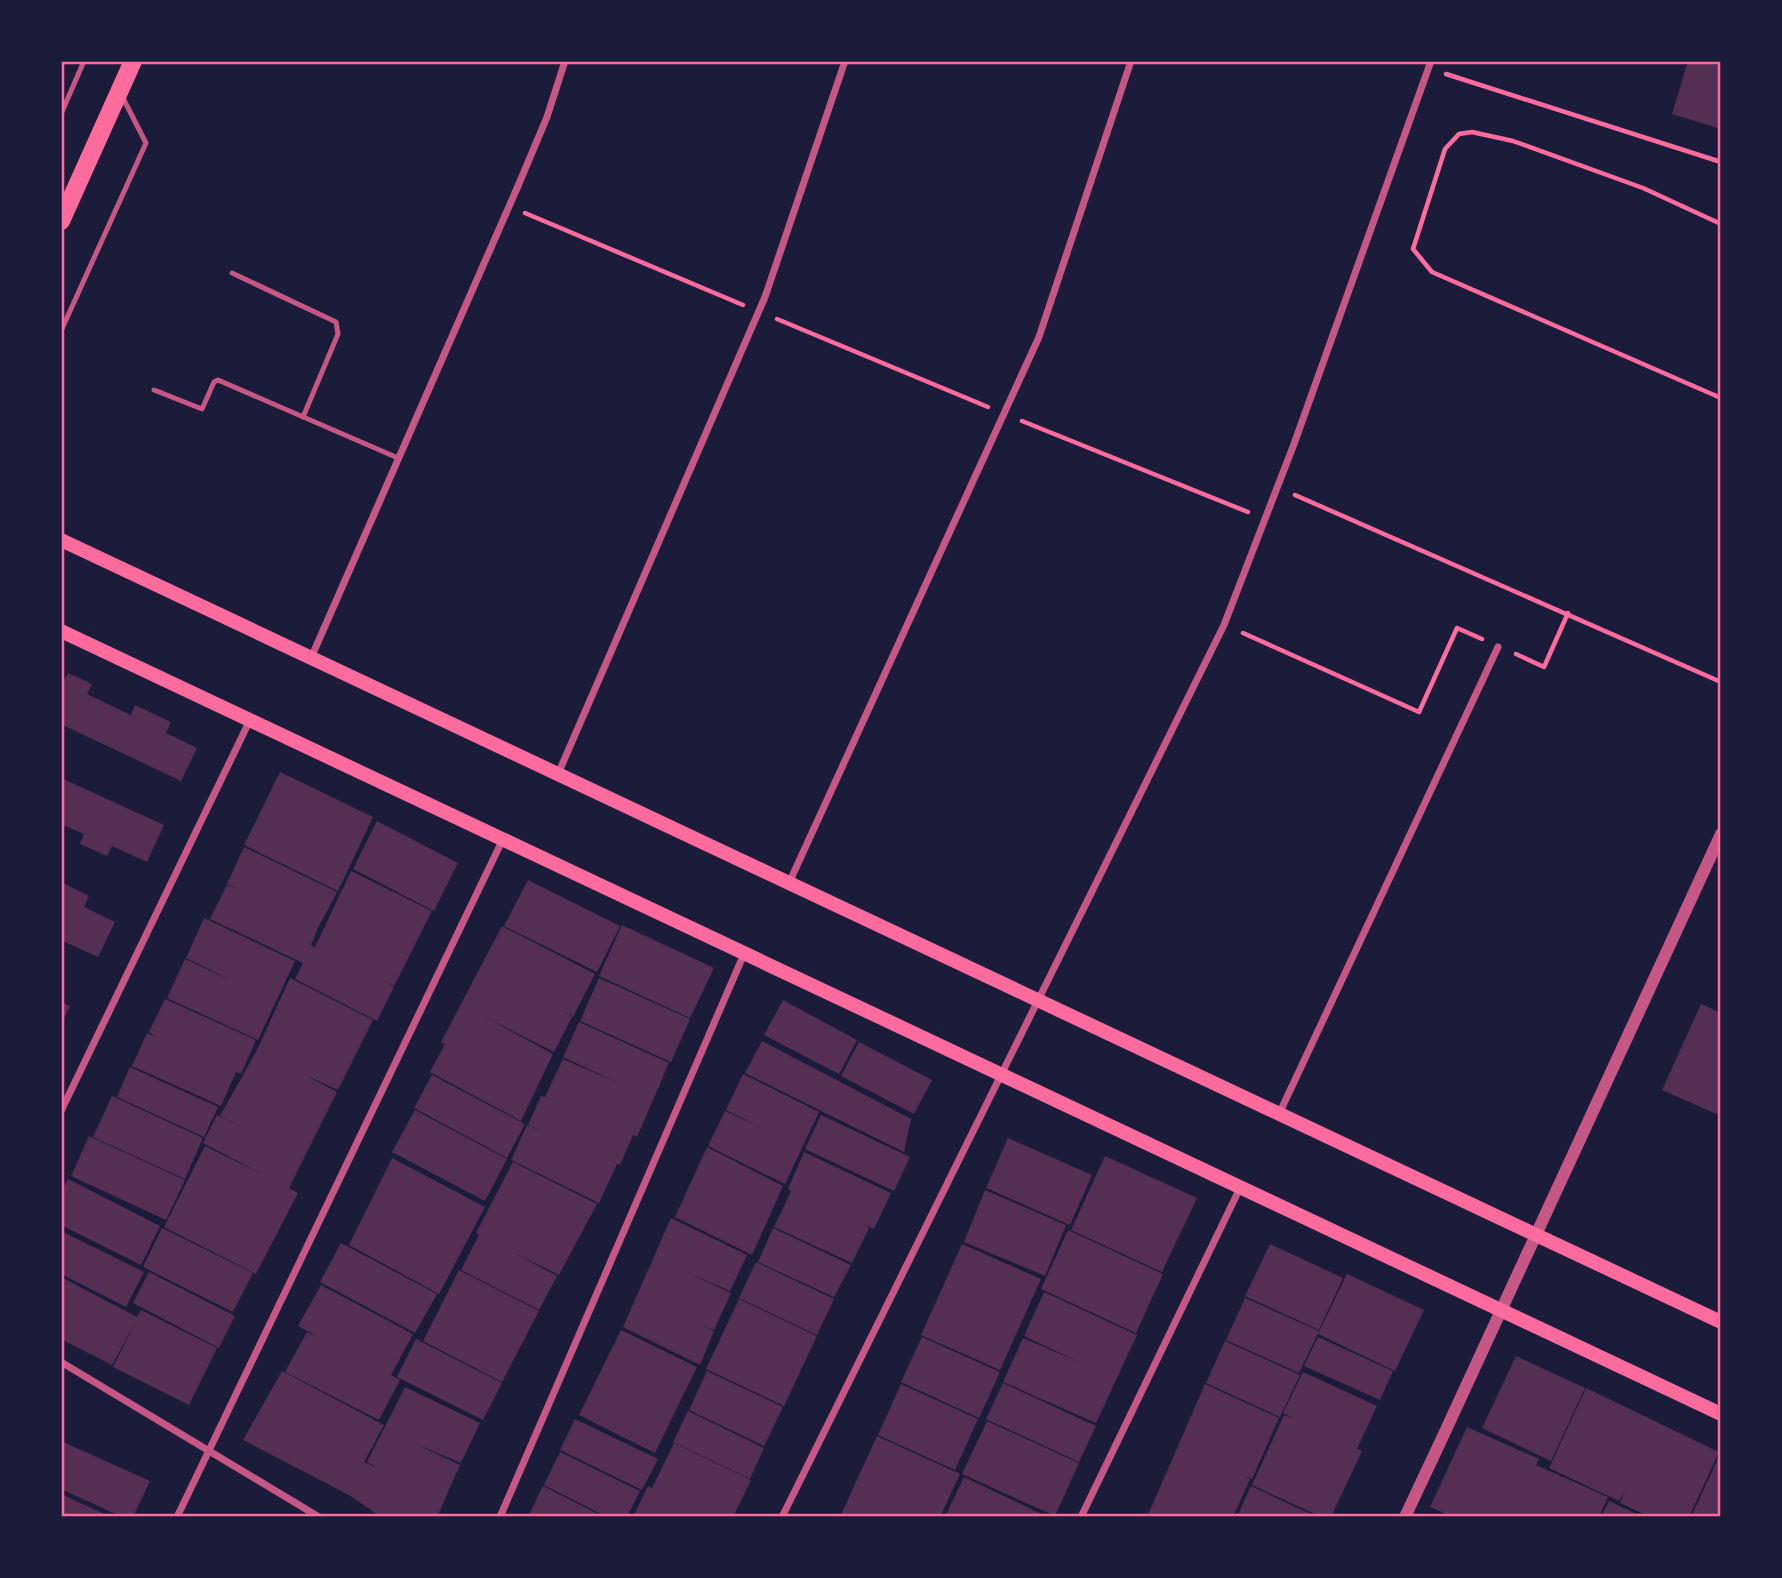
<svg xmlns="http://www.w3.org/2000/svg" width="1782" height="1578" font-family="Signika,sans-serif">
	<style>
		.building { fill: #542f53 }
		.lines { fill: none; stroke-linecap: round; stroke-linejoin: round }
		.path { stroke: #ff6b9d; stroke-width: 4.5 }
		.service { stroke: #c65784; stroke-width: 5 }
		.minor { stroke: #c65784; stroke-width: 7 }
		.tertiary { stroke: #c65784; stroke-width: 12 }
		.secondary { stroke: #ff6b9d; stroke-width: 14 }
		.primary { stroke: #ff6b9d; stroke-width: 18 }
		.neatline { fill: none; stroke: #ff6b9d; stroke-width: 2.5 }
	</style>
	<rect width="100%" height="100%" fill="#1b1b3a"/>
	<!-- building -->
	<g class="building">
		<path d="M1688,61H1721V129L1672,114Z"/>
		<path d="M68,673L92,684L87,694L131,715L135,705L171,722L166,733L197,748L181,781L61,724V682H63Z"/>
		<path d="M280,772L373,817L338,891L244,845Z"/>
		<path d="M61,778L164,825L147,862L112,846L107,856L80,844L84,834L61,824Z"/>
		<path d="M377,821L458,863L434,911L353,869Z"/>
		<path d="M244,847L337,892L318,928L307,954L311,945L315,947L351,871L432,911L394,986L385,981L394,987L377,1021L295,979L303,963L210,919L227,885L238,889L227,884Z"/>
		<path d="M528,880L620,926L597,972L504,926Z"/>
		<path d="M61,882L89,896L84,907L115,922L98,957L61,940Z"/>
		<path d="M204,918L295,961L258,1040L167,998L185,959L239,984L186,958Z"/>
		<path d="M622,925L714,968L690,1018L599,976Z"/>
		<path d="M502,926L595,974L573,1017L559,1009L572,1017L554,1052L483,1016L553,1054L521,1121L430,1072L445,1044L441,1042Z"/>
		<path d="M290,978L373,1020L338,1090L303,1074L337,1092L289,1188L298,1193L256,1274L164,1227L205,1146L262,1174L203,1143L217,1115L242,1128L220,1116L257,1050Z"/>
		<path d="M599,978L690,1019L671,1062L580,1021Z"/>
		<path d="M165,999L256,1040L241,1074L236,1072L221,1106L132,1066L147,1033L157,1037L149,1032Z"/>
		<path d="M783,1000L857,1040L839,1074L764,1035Z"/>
		<path d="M61,1002L70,1006L61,1025Z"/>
		<path d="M1701,1004L1721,1013V1116L1662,1090Z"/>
		<path d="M579,1022L669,1063L637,1137L633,1135L620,1165L617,1164L599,1203L511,1160L527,1125L558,1139L528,1125L541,1096L545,1097L563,1059L618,1083L563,1057Z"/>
		<path d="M762,1041L911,1119L904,1152L745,1073Z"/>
		<path d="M859,1042L932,1080L914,1114L841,1076Z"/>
		<path d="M130,1067L218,1107L204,1137L117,1097Z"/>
		<path d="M743,1074L819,1112L785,1184L708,1146L725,1111L760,1127L726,1110Z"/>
		<path d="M432,1075L525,1124L507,1158L414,1108Z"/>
		<path d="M112,1096L203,1138L185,1179L93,1137Z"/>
		<path d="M415,1110L507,1159L485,1201L392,1152Z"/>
		<path d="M821,1115L910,1157L894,1191L805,1149Z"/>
		<path d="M89,1136L185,1180L166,1220L71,1176Z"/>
		<path d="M1008,1138L1092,1175L1070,1225L986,1188Z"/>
		<path d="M707,1147L783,1186L752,1255L675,1217Z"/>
		<path d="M804,1152L891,1193L874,1229L863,1224L869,1228L852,1263L774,1227L791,1191L788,1189Z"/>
		<path d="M1105,1156L1197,1198L1162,1272L1071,1230Z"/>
		<path d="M392,1158L485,1207L439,1294L349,1245Z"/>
		<path d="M513,1162L597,1204L559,1275L512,1252L557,1276L539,1310L461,1270L479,1235L476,1233Z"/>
		<path d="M68,1179L160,1226L141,1265L61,1225V1192Z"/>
		<path d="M985,1190L1066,1225L1045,1276L964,1242Z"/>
		<path d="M671,1218L747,1255L730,1291L684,1271L731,1293L714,1330L703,1326L714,1331L700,1365L623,1327Z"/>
		<path d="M162,1228L253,1273L233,1312L143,1267Z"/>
		<path d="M773,1228L851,1265L834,1297L758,1262Z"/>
		<path d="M1068,1230L1163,1274L1136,1333L1041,1289Z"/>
		<path d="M61,1231L144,1272L126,1307L61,1274Z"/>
		<path d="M341,1243L437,1294L415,1333L320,1282Z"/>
		<path d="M962,1244L1041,1279L1000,1370L921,1335Z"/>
		<path d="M1270,1244L1343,1278L1319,1330L1245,1296Z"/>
		<path d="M756,1262L834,1299L817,1335L739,1298Z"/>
		<path d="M459,1270L539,1311L502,1382L423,1341Z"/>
		<path d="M149,1272L235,1316L219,1348L133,1303Z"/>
		<path d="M1347,1274L1424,1310L1395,1371L1318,1334Z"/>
		<path d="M61,1277L137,1317L141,1310L217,1348L189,1405L113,1367L136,1321L112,1365L61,1339Z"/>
		<path d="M321,1285L413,1334L391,1375L400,1380L379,1420L285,1372L307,1332L319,1337L298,1326Z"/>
		<path d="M1044,1292L1137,1335L1096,1423L1003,1382L1023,1338L1079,1362L1024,1336Z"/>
		<path d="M1245,1298L1319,1331L1299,1373L1226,1340Z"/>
		<path d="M739,1299L817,1336L784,1406L706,1369Z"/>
		<path d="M621,1330L697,1367L655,1453L579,1415Z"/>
		<path d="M922,1337L1000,1372L979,1418L901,1382Z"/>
		<path d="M1318,1337L1393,1371L1380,1400L1304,1366Z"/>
		<path d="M416,1339L502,1383L483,1420L397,1377Z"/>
		<path d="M1225,1341L1300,1375L1280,1417L1206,1383Z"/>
		<path d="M1516,1356L1585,1388L1551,1461L1482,1428Z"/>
		<path d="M282,1371L384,1425L364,1462L378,1468L367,1462L405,1387L480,1423L461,1463L412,1442L460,1465L437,1517H381L349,1495L243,1440Z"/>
		<path d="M707,1371L783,1407L764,1446L689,1410Z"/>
		<path d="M1303,1372L1377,1406L1357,1449L1362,1451L1331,1517H1321L1252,1485L1284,1415L1295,1419L1283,1413Z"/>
		<path d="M1003,1383L1096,1426L1079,1462L986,1419Z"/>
		<path d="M901,1384L978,1419L955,1470L878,1435Z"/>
		<path d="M1205,1384L1279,1418L1252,1479L1243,1475L1250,1479L1233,1517H1147Z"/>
		<path d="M1586,1388L1719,1452L1689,1517H1650L1620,1503L1625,1491L1619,1501L1549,1468Z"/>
		<path d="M688,1411L764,1448L750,1479L673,1442Z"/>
		<path d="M575,1419L658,1459L642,1490L560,1450Z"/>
		<path d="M987,1421L1079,1463L1055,1516L962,1474Z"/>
		<path d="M1467,1427L1539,1459L1536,1465L1608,1497L1599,1517H1453L1430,1507Z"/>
		<path d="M877,1436L960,1474L940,1517H840Z"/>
		<path d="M61,1441L150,1481L133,1517H122L61,1489Z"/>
		<path d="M674,1443L751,1480L733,1517H633L648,1486L652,1488Z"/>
		<path d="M560,1452L640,1491L627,1517H607L544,1485Z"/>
		<path d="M1721,1452V1517H1691Z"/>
		<path d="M964,1477L1048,1517H945Z"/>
		<path d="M543,1486L604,1517H528Z"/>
		<path d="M1251,1486L1317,1517H1237Z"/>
		<path d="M61,1494L111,1517H61Z"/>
		<path d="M1609,1501L1643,1517H1601Z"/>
	</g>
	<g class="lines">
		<!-- path -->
		<g class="path">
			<path d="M1446,74L1721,162"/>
			<path d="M525,213L743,305"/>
			<path d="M1721,224L1643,188L1513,141L1472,132L1459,134L1445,149L1413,249L1432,272L1721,398"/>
			<path d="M777,319L988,407"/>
			<path d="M1022,421L1248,512"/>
			<path d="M1295,495L1721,682"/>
			<path d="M1243,633L1419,712L1457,628L1482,639"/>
			<path d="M1516,654L1544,667L1568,613"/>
		</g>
		<!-- service -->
		<g class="service">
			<path d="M61,114L84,61"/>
			<path d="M232,273L336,322L338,334L303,417"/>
			<path d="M61,331L146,143L122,96"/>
			<path d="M154,390L202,409L214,382L218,380L398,458"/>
		</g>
		<!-- minor -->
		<g class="minor">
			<path d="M311,658L518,186L547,117L565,61"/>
			<path d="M558,774L765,297L845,61"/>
			<path d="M789,883L1039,337L1131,61"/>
			<path d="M61,1111L250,720"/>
			<path d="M1279,1114L1498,647"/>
			<path d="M61,1362L319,1517"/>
			<path d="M177,1517L503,839"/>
			<path d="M500,1517L744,954"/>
			<path d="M782,1517L1224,625L1294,444L1431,61"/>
			<path d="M1081,1517L1240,1188"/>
		</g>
		<!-- tertiary -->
		<path class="tertiary" d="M1405,1517C1512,1290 1617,1062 1721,834"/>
		<!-- secondary -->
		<g class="secondary">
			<path d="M61,540L1721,1322"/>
			<path d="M61,631L1721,1414"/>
		</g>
		<!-- primary -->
		<path class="primary" d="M61,221L133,61"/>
	</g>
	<!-- border -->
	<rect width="1782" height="1578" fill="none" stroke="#1b1b3a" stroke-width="126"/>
	<rect x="63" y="63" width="1656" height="1452" class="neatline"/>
</svg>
